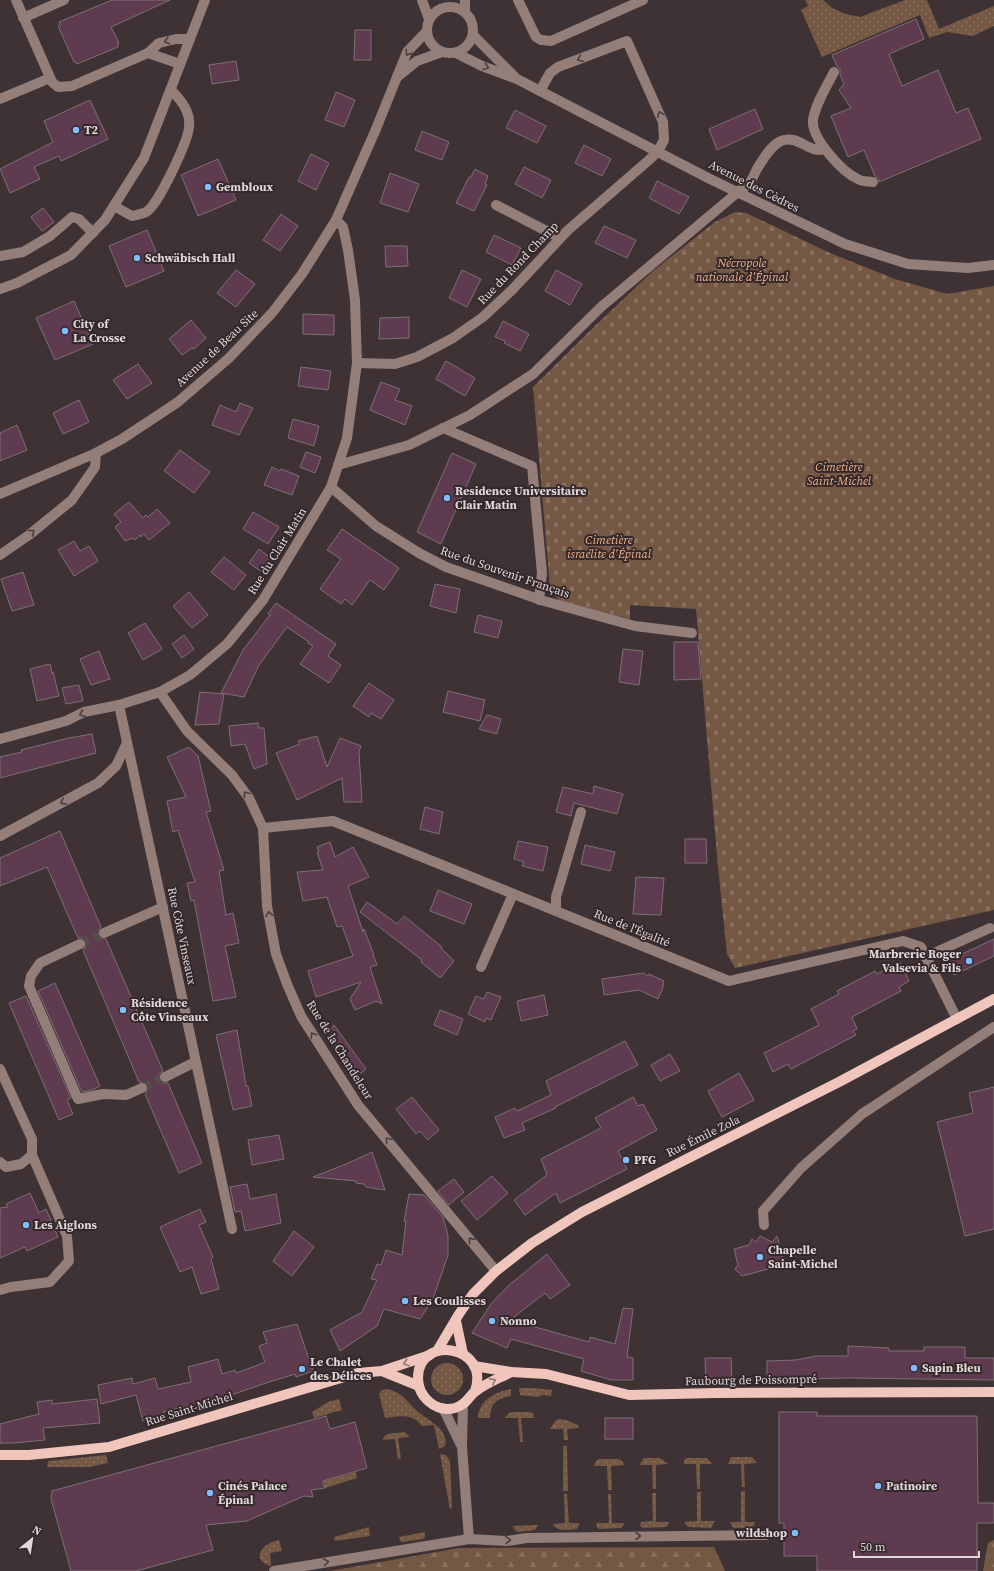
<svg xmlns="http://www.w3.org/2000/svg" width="994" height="1571" font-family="'Source Serif 4',serif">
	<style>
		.grass { fill: url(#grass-dots) }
		.forest { fill: url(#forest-firs) }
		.cemetery { fill: url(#cemetery-stones) }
		.building { fill: #5f3b50; stroke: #7c7076 }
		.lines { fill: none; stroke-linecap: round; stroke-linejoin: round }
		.minor-tunnel { stroke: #564b4d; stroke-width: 10; stroke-dasharray: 10 5; stroke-linecap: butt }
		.minor { stroke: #937e79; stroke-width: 10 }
		.major { stroke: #f0c5bc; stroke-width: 10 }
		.oneway { stroke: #4c3e3e }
		.oneway2 { stroke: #927673 }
		.poi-dot { fill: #81bdfa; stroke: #34282a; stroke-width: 1.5 }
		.labels { text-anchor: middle; stroke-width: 4; stroke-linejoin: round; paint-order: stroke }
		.poi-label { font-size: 12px; font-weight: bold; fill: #dfd7d8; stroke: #34282a; text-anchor: start }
		.street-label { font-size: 12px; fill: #dfd7d8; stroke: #34282a }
		.park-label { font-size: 12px; font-style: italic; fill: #f0b38a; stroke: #34282a }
	</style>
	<defs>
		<pattern id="grass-dots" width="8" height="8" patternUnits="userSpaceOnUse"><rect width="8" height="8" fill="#755844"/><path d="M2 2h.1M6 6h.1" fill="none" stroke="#886f5e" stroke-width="1.8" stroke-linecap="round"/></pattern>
		<pattern id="forest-firs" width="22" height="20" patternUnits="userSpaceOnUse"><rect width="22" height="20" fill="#755844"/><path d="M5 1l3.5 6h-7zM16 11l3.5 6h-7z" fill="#886f5e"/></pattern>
		<pattern id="cemetery-stones" width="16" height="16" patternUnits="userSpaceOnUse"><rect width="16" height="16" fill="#755844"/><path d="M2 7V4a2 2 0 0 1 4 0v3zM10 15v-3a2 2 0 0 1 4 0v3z" fill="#886f5e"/></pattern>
	</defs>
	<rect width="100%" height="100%" fill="#3e3234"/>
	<!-- grass -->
	<g class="grass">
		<path d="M805,0H823L832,8L846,14L860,17L905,0H927L939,29L994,6V26L973,36L947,32L929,38L920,15L822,57L801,10L808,6Z"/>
		<circle cx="447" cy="1379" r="16"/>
		<path d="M519,1388H533L552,1390L551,1396L543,1395L537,1397L520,1395Z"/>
		<path d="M387,1389C403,1393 404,1398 415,1409C424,1419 450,1428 445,1446L439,1449L434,1425L422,1426C412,1413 400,1416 385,1418L379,1394L382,1390Z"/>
		<path d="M511,1389V1396C498,1398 490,1403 490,1418H478C478,1401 496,1391 511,1389Z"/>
		<path d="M339,1399L342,1410L314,1418L312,1412L328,1402Z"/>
		<path d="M511,1412H528L533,1413L534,1418H521L523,1442H520L518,1418H505L508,1414Z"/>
		<path d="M559,1419L566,1420L578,1425L579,1428L567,1429L568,1440H564L563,1429H550L555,1421Z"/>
		<path d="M405,1432L410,1437L398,1438L401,1459H398L395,1439L383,1440V1438L387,1434Z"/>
		<path d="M563,1446H567L568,1491H563Z"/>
		<path d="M440,1454L446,1455L450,1461L452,1507L450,1510Z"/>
		<path d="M106,1455L108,1463L90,1467H47L48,1461Z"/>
		<path d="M731,1457H752L757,1463L744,1464L745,1487H742L741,1464H728Z"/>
		<path d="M644,1458H660L668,1464L656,1465V1489H653L652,1465H639Z"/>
		<path d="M687,1458H707L712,1464H700V1489H697L696,1464H684V1460Z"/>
		<path d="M599,1459H619L623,1462L624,1465L611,1466L612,1490H608L607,1466H594L595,1462Z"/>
		<path d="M356,1472L357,1478L325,1488L324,1481Z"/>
		<path d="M741,1491H745V1522H755L753,1528H733L730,1522H741Z"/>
		<path d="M697,1492H701V1521H715L711,1528L688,1527L684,1522L697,1521Z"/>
		<path d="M652,1493H656V1522H670L666,1527L643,1528L640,1526L641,1522L653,1521Z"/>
		<path d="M564,1494H567L569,1523H580L577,1529C569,1529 557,1533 553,1524L565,1523Z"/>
		<path d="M608,1494H611L612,1523H625L621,1528L599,1529L597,1527L596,1523H609Z"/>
		<path d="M538,1525L535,1530L518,1532L514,1529L513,1526Z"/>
		<path d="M369,1527L370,1536L335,1541L334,1537Z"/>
		<path d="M425,1532V1537L423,1539L402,1542L400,1541L399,1537Z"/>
		<path d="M279,1540L282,1551L270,1553L271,1566C249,1559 263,1543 279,1540Z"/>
	</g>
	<!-- forest -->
	<g class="forest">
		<path d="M994,1540V1571H983L988,1543Z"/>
		<path d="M714,1547L725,1571H330L459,1548Z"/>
	</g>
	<!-- cemetery -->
	<path class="cemetery" d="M735,212L746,213L830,253L895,279L947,294L994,286V910L735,968L727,954L718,867L696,609L630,605V619L559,601L550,587L533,387L596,325L653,271L715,222Z"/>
	<!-- building -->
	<g class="building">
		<path d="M112,0H170L111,27L119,43L118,44V47L77,64L76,62H74L58,26L60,25L59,22Z"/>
		<path d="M916,19L924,39L889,54L902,86L938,70L956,113L968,108L981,139L879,182V179L875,176L864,150L848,157L831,116L851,108L839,90L844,84L840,74V69L837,66L832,55Z"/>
		<path d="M355,30H371V60H354Z"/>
		<path d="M236,61L239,80L212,84L209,65Z"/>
		<path d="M336,92L355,100L344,127L325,120Z"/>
		<path d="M90,100L108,139L61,161L59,156L34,167L40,179L10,193L0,169L53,142L44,121Z"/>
		<path d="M755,109L763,129L717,150L709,129Z"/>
		<path d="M515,110L546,126L537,143L506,128Z"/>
		<path d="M422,131L449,142L442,160L415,150Z"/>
		<path d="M584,145L611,159L602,176L575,163Z"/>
		<path d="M311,154L329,163L316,190L298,181Z"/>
		<path d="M218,159L236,200L198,216L181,175Z"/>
		<path d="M524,167L551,180L542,198L515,184Z"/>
		<path d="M475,169L488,176L485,184L487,185L474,211L456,203L469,177H471Z"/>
		<path d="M390,173L419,184L408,212L380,203Z"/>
		<path d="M657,181L689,197L679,214L649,198Z"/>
		<path d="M43,208L54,222L42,231L31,217Z"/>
		<path d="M281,214L298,226L280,251L263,240Z"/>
		<path d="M604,226L636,240L627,258L595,243Z"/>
		<path d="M147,230L164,271L126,287L109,246Z"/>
		<path d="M494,235L521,248L512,265L486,252Z"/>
		<path d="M385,246H407L408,266L386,267Z"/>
		<path d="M236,270L255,284L236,307L217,293Z"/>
		<path d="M462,270L481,279L467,307L449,298Z"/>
		<path d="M556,270L582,284L570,305L545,291Z"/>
		<path d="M74,301L93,344L55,360L36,318Z"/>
		<path d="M303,314L334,315V335L303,334Z"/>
		<path d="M409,317V338L379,339L380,318Z"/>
		<path d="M191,320L206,338L194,349L192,348L182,355L169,339Z"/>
		<path d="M503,321L529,334L520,351L504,343L505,341L495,337Z"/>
		<path d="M446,361L475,378L465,396L436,379Z"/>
		<path d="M138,364L152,383L127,399L113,380Z"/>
		<path d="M301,367L331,371L328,390L298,386Z"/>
		<path d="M381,382L400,389L395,400L412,406L405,425L370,410Z"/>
		<path d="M79,400L89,422L63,434L53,413Z"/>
		<path d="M240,403L253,408L239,435L212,425L220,405L236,412Z"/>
		<path d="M293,419L319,426L314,446L288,438Z"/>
		<path d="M17,425L27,450L0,461V433Z"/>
		<path d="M180,450L210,472L194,493L164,471Z"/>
		<path d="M306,452L321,457L315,473L300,467Z"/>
		<path d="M452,453L476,464L441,544L417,532Z"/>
		<path d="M272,467L280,471L281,469L299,476L292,495L264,485Z"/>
		<path d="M129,502L143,518L146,515L148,517L157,509L170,523L149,540L143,534L141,537L140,535L135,540L133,538L125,541L115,527L121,522L114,514Z"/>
		<path d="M253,512L279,527L268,544L243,529Z"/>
		<path d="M342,529L399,568L384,590L370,580L352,605L345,599L341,604L320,589L341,559L327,550Z"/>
		<path d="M74,541L80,551L89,546L98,561L74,576L58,550Z"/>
		<path d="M259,549L272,559L262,572L249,563Z"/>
		<path d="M224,557L246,575L234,590L211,572Z"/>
		<path d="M23,572L34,605L12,611L1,579Z"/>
		<path d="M435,584L460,589L456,613L430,606Z"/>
		<path d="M189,592L208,615L192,628L173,606Z"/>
		<path d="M276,603L336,644L328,656L341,665L329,683L300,664L313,646L308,643L309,642L287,627L259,665L244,697L221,693L243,650L270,615L268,614Z"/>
		<path d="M478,615L502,621L498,638L474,632Z"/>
		<path d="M145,623L162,649L143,660L128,633Z"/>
		<path d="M184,635L194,649L182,658L172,644Z"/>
		<path d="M674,642H698L701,679L674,680Z"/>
		<path d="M623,649L643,651L639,685L619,682Z"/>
		<path d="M99,651L110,679L91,685L80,659Z"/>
		<path d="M50,664L52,673L53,672L59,696L37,701L30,669Z"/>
		<path d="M369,683L394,700L381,719L371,713L369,717L353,706Z"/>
		<path d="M79,685L83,701L66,704L62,688Z"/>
		<path d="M448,691L485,700L480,721L443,712Z"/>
		<path d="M200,692L224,694L219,724L195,725Z"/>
		<path d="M487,715L501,719L497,734L479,729Z"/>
		<path d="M258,723L259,728H264L267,764L254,769L245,744L231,746L229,726Z"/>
		<path d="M92,734L96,753L0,778V757L22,752L21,750L69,738Z"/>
		<path d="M317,736L327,767L340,738L361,746L359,752L362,802H344L342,778L297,800L276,753L300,744L298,741Z"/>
		<path d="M189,747L198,756L211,811L206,812L224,870L219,871L226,915L233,913L239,943L225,946L236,997L213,1001L194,900L191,901L187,883L195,882L178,830L173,832L167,801L186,797L167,757Z"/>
		<path d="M594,786L623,794L617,814L574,803L571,816L556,812L563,787L593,794Z"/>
		<path d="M425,807L443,812L439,834L420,829Z"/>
		<path d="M60,831L101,927L99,930L98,935L100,938L106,939L163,1071L159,1074V1080L162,1083H168L202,1163L179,1173L145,1094L147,1092L148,1086L146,1083L139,1082L83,950L86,947V942L83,938H78L47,867L0,886V858Z"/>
		<path d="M685,839H706L707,863H685Z"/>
		<path d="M518,841L548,847L543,871L522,866L524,862L514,859Z"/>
		<path d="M330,842L335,857L353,847L369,877L348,886L363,932L364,929L374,955H373L377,965L370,967L382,1004L376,1001L355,1010L350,999L361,982L316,997L308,971L353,956L342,926L337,927L327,897L303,901L297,872L323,870L317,852L319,851L317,847Z"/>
		<path d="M585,845L615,852L610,871L581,864Z"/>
		<path d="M636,877L664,878L661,915L633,914Z"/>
		<path d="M438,890L472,904L464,924L430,911Z"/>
		<path d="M367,902L397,924L404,916L442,947L441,948L454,961L441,977H439L421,962L422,960L360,912Z"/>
		<path d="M994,939V956L954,975L947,961Z"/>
		<path d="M900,962L909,981L899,987L901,991L852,1017L857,1029L853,1031L856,1035L791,1069L788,1064L773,1072L764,1053L819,1025L811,1009L839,994L837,991L875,971L877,974Z"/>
		<path d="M643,973L648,976L649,974L664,981L662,990L658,999L639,990L604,995L602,979Z"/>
		<path d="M55,983L100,1086L92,1090L82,1092L38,991Z"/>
		<path d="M487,992L501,997L491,1020L486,1018L485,1022L468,1014L476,996L484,999Z"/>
		<path d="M544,995L548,1015L521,1021L517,1001Z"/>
		<path d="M26,996L71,1098L67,1100L73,1114L59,1120L9,1003Z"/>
		<path d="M440,1010L463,1019L457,1035L434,1025Z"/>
		<path d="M334,1025L366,1069L356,1077L326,1036Z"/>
		<path d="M237,1030L246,1086H248L252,1106L233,1110L216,1035Z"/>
		<path d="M625,1041L638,1065L555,1107L556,1108L522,1123L525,1130L504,1138L495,1117L515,1108L517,1111L551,1095L546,1081Z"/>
		<path d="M670,1054L680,1071L660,1081L651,1065Z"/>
		<path d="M739,1073L754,1100L722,1117L708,1091Z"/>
		<path d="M994,1087V1229L965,1236L937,1122L973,1113L969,1093Z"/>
		<path d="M412,1097L439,1130L428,1140L420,1131L416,1134L396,1109Z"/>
		<path d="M633,1097L638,1106L643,1104L657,1130L618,1151L627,1169L560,1203L556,1193L525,1215L514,1200L547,1175L541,1159L601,1128L595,1118Z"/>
		<path d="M279,1135L284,1159L252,1165L248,1140Z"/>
		<path d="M372,1152L385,1190L366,1187L364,1184L356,1183V1181L313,1177L346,1164Z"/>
		<path d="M492,1176L508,1193L477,1220L461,1201Z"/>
		<path d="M454,1179L464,1192L449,1205L438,1191Z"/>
		<path d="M247,1184L250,1199L276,1194L281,1223L245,1231L241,1211L235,1212L230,1187Z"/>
		<path d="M30,1193L39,1213L46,1209L58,1237L27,1251L25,1247L0,1258V1208L8,1207L6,1204Z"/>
		<path d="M409,1194L424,1195L443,1217L448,1235V1255L433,1299L420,1319L384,1309L377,1326L340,1351L330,1330L362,1312L377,1280L371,1279L377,1264L381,1265L386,1250L402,1255L406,1221H404Z"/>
		<path d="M200,1209L206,1222L199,1225L213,1257L211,1259L219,1289L201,1294L192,1267L180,1272L160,1227Z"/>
		<path d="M294,1231L314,1247L292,1276L273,1261Z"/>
		<path d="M760,1236L772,1242L777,1236L784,1261L771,1265L772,1268L742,1276L735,1269L738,1265L734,1249L749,1245L752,1239L756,1242Z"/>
		<path d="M547,1254L570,1285L550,1299L545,1293L510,1320L589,1342L590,1337L615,1344L623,1308L633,1309L627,1357L633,1358V1380H611L581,1371L584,1359L511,1339L507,1348L472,1333L491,1304L508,1286Z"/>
		<path d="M297,1324L313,1371L296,1377L295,1374L266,1383L231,1395L163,1412L164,1416L143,1421L136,1395L101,1404L98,1385L132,1378L133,1384L155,1378L158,1389L191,1382L188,1367L218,1359L222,1374L235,1370L236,1373L253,1367L265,1362L259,1346L267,1343L263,1332Z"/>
		<path d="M848,1346L889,1348V1351H924V1347H965V1358H994V1380L847,1378L767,1380V1361L796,1360L816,1356H848Z"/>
		<path d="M705,1358H731L732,1381H706Z"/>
		<path d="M97,1399L100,1423L43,1428L45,1440L14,1443H0V1424L39,1414L37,1402L52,1400V1404Z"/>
		<path d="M779,1412H817V1416H977L978,1503H994V1523H977V1571H817V1556H784V1523H779Z"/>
		<path d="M326,1416L330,1429L355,1422L367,1468L323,1481L325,1488L311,1490L313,1497L304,1496L247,1521L206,1525L213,1550L136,1571H71L51,1499L52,1491Z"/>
		<rect x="605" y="1418" width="28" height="21"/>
	</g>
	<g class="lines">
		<!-- minor-tunnel -->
		<g class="minor-tunnel">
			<path d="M80,944L104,933"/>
			<path d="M142,1088L165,1077"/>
		</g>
		<!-- minor -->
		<g class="minor">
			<path d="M16,0L52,82L58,87L72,86L148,53L159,43L176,39H190"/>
			<path d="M422,0L429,19"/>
			<path d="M518,0L536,37L541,40L551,41L643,0"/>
			<circle cx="450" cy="30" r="23"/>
			<path d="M465,12V0"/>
			<path d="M23,18L64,0"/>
			<path d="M473,35L514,76"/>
			<path d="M148,53L180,64"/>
			<path d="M456,53L482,66L517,79L710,179L845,244L908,264L968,268L994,265"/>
			<path d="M834,72C827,86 815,105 813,120C811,138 842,172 858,179C862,182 868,181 873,182"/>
			<path d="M397,77L417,61L442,52"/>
			<path d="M0,99L50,78"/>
			<path d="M496,205L560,238"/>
			<path d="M114,206L132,216C136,215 142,214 146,212C158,206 188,141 189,127C191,112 181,100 171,90"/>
			<path d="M0,256L23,252L50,236L72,217L79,219L93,233"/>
			<path d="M0,289L17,283L71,255L105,220L144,158L205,0"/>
			<path d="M357,363L395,364L417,357L453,338L483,317L512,290L567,231L649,160L658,151L664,140L663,122L627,41L558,67L550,73L540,91"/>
			<path d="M443,428L532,466L542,573L539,600"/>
			<path d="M338,465L409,445L470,415L533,374L601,307L738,192C741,189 745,187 748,185C752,181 754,174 757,169C763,159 773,142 784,140C800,136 809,154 825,149"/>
			<path d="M331,487L376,526L419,553L446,567L544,601L635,626L692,633"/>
			<path d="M0,494L96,453L122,439L178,402L229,358L272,313L302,274L336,220L376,129L407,52L427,31"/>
			<path d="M0,555L29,535L72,500L95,467L96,453"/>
			<path d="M160,692L187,731L232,775L249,798L263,828L267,906L276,954L287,984L301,1016L358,1105L496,1271"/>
			<path d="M119,705L232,1229"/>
			<path d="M0,739L66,721L84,712L119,705L160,692L190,675L227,644L263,600L331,487L347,438L357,363L355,300L348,250L343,227L336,220"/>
			<path d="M263,828L333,821L729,981L903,941L921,947L957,1019"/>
			<path d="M0,836L98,783L116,766L127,743"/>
			<path d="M556,911V897L581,812"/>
			<path d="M104,933L163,907"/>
			<path d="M80,944L40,963L31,976L29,986L78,1099L103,1094L126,1095L142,1088"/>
			<path d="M925,957L990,928"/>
			<path d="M481,967L513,894"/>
			<path d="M0,1069L32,1139V1155L21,1164L6,1167L0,1162"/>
			<path d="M165,1077L195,1062"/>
			<path d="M764,1225L763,1211L801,1168L862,1114L994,1027"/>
			<path d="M0,1290L11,1287L50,1282L69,1261L67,1236L32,1155"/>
			<path d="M463,1404L462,1447L469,1539"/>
			<path d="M443,1408L461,1445"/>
			<path d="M274,1571L469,1539L507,1541L527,1538L766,1535"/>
		</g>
		<!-- major -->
		<g class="major">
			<path d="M456,1321L463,1354"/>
			<path d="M437,1351L459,1314L473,1294L496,1271L532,1243L582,1212L839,1082L994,999"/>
			<path d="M474,1366L511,1372L546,1374L629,1395L716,1393L994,1392"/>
			<path d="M382,1371L419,1386"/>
			<path d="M475,1391C491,1345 418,1334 418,1378C418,1397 436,1413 455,1408C468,1404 468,1396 476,1391C486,1383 500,1378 511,1372"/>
			<path d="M0,1455H29L109,1447L358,1373L382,1371L430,1355"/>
		</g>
	</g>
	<!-- one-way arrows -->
	<defs><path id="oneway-chevron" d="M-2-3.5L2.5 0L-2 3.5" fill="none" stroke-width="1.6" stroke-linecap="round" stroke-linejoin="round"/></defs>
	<g class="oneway">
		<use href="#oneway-chevron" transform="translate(167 41) rotate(165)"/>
		<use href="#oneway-chevron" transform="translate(408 53) rotate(123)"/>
		<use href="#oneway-chevron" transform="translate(580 59) rotate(159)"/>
		<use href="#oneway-chevron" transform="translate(486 67) rotate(22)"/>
		<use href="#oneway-chevron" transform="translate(660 114) rotate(-114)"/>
		<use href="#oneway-chevron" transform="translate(32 532) rotate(-38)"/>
		<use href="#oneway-chevron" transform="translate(82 714) rotate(157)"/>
		<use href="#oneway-chevron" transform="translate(246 794) rotate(-126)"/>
		<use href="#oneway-chevron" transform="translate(63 802) rotate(152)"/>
		<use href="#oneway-chevron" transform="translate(269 914) rotate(-101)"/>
		<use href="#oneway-chevron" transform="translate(313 1035) rotate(-123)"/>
		<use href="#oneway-chevron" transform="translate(388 1140) rotate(-130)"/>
		<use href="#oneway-chevron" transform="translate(471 1240) rotate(-129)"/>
		<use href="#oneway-chevron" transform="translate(638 1536)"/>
		<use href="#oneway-chevron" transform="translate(508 1540) rotate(-3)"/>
		<use href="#oneway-chevron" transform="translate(326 1562) rotate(-10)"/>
	</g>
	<g class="oneway2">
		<use href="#oneway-chevron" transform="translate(406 1363) rotate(162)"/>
		<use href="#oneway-chevron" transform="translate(493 1381) rotate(-28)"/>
	</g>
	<!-- markers -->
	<g class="poi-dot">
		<circle cx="76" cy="130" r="4"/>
		<circle cx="208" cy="187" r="4"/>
		<circle cx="137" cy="258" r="4"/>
		<circle cx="65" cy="331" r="4"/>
		<circle cx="447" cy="498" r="4"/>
		<circle cx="969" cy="961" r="4"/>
		<circle cx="123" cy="1010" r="4"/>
		<circle cx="626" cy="1160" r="4"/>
		<circle cx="26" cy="1225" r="4"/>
		<circle cx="760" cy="1257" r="4"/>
		<circle cx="405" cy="1301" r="4"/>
		<circle cx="492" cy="1321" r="4"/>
		<circle cx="914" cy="1368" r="4"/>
		<circle cx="302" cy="1369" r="4"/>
		<circle cx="878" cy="1486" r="4"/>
		<circle cx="210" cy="1493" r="4"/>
		<circle cx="795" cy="1533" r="4"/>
	</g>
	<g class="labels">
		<!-- poi labels -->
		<g class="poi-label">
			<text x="84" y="134">T2</text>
			<text x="216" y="191">Gembloux</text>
			<text x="145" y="262">Schwäbisch Hall</text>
			<text x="73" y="328">City of<tspan x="73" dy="14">La Crosse</tspan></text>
			<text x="455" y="495">Residence Universitaire<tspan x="455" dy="14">Clair Matin</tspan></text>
			<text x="961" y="958" text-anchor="end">Marbrerie Roger<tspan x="961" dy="14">Valsevia &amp; Fils</tspan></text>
			<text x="131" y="1007">Résidence<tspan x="131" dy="14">Côte Vinseaux</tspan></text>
			<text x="634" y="1164">PFG</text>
			<text x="34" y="1229">Les Aiglons</text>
			<text x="768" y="1254">Chapelle<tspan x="768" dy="14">Saint-Michel</tspan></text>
			<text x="413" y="1305">Les Coulisses</text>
			<text x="500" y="1325">Nonno</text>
			<text x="310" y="1366">Le Chalet<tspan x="310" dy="14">des Délices</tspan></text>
			<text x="922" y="1372">Sapin Bleu</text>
			<text x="218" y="1490">Cinés Palace<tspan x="218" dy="14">Épinal</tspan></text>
			<text x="886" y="1490">Patinoire</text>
			<text x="787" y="1537" text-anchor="end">wildshop</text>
		</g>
		<!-- street labels -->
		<g class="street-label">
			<text transform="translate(754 186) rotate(27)" y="4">Avenue des Cèdres</text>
			<text transform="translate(518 263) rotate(-46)" y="4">Rue du Rond Champ</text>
			<text transform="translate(217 348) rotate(-43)" y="4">Avenue de Beau Site</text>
			<text transform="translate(277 551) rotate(-58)" y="4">Rue du Clair Matin</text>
			<text transform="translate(505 572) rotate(19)" y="4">Rue du Souvenir Français</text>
			<text transform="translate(632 928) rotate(22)" y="4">Rue de l'Égalité</text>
			<text transform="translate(182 936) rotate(78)" y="4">Rue Côte Vinseaux</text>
			<text transform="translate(340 1050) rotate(58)" y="4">Rue de la Chandeleur</text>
			<text transform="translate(703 1136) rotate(-26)" y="4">Rue Émile Zola</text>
			<text transform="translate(751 1380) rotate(-1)" y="4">Faubourg de Poissompré</text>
			<text transform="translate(189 1409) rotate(-17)" y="4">Rue Saint-Michel</text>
		</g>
		<!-- park labels -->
		<g class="park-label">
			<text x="742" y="267">Nécropole<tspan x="742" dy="14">nationale d'Épinal</tspan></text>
			<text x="839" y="471">Cimetière<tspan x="839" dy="14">Saint-Michel</tspan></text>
			<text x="609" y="544">Cimetière<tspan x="609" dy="14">israélite d'Épinal</tspan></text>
		</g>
	</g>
	<!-- north arrow -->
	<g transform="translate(32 1539) rotate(30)" stroke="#34282a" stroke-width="3" paint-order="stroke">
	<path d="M0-3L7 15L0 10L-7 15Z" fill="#dfd7d8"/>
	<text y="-6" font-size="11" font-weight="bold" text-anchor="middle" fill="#dfd7d8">N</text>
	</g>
	<!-- scale -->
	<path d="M854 1551v6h125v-6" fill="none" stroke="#dfd7d8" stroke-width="2"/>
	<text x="860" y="1551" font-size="12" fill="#dfd7d8" stroke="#34282a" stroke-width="3" paint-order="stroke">50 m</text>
</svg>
